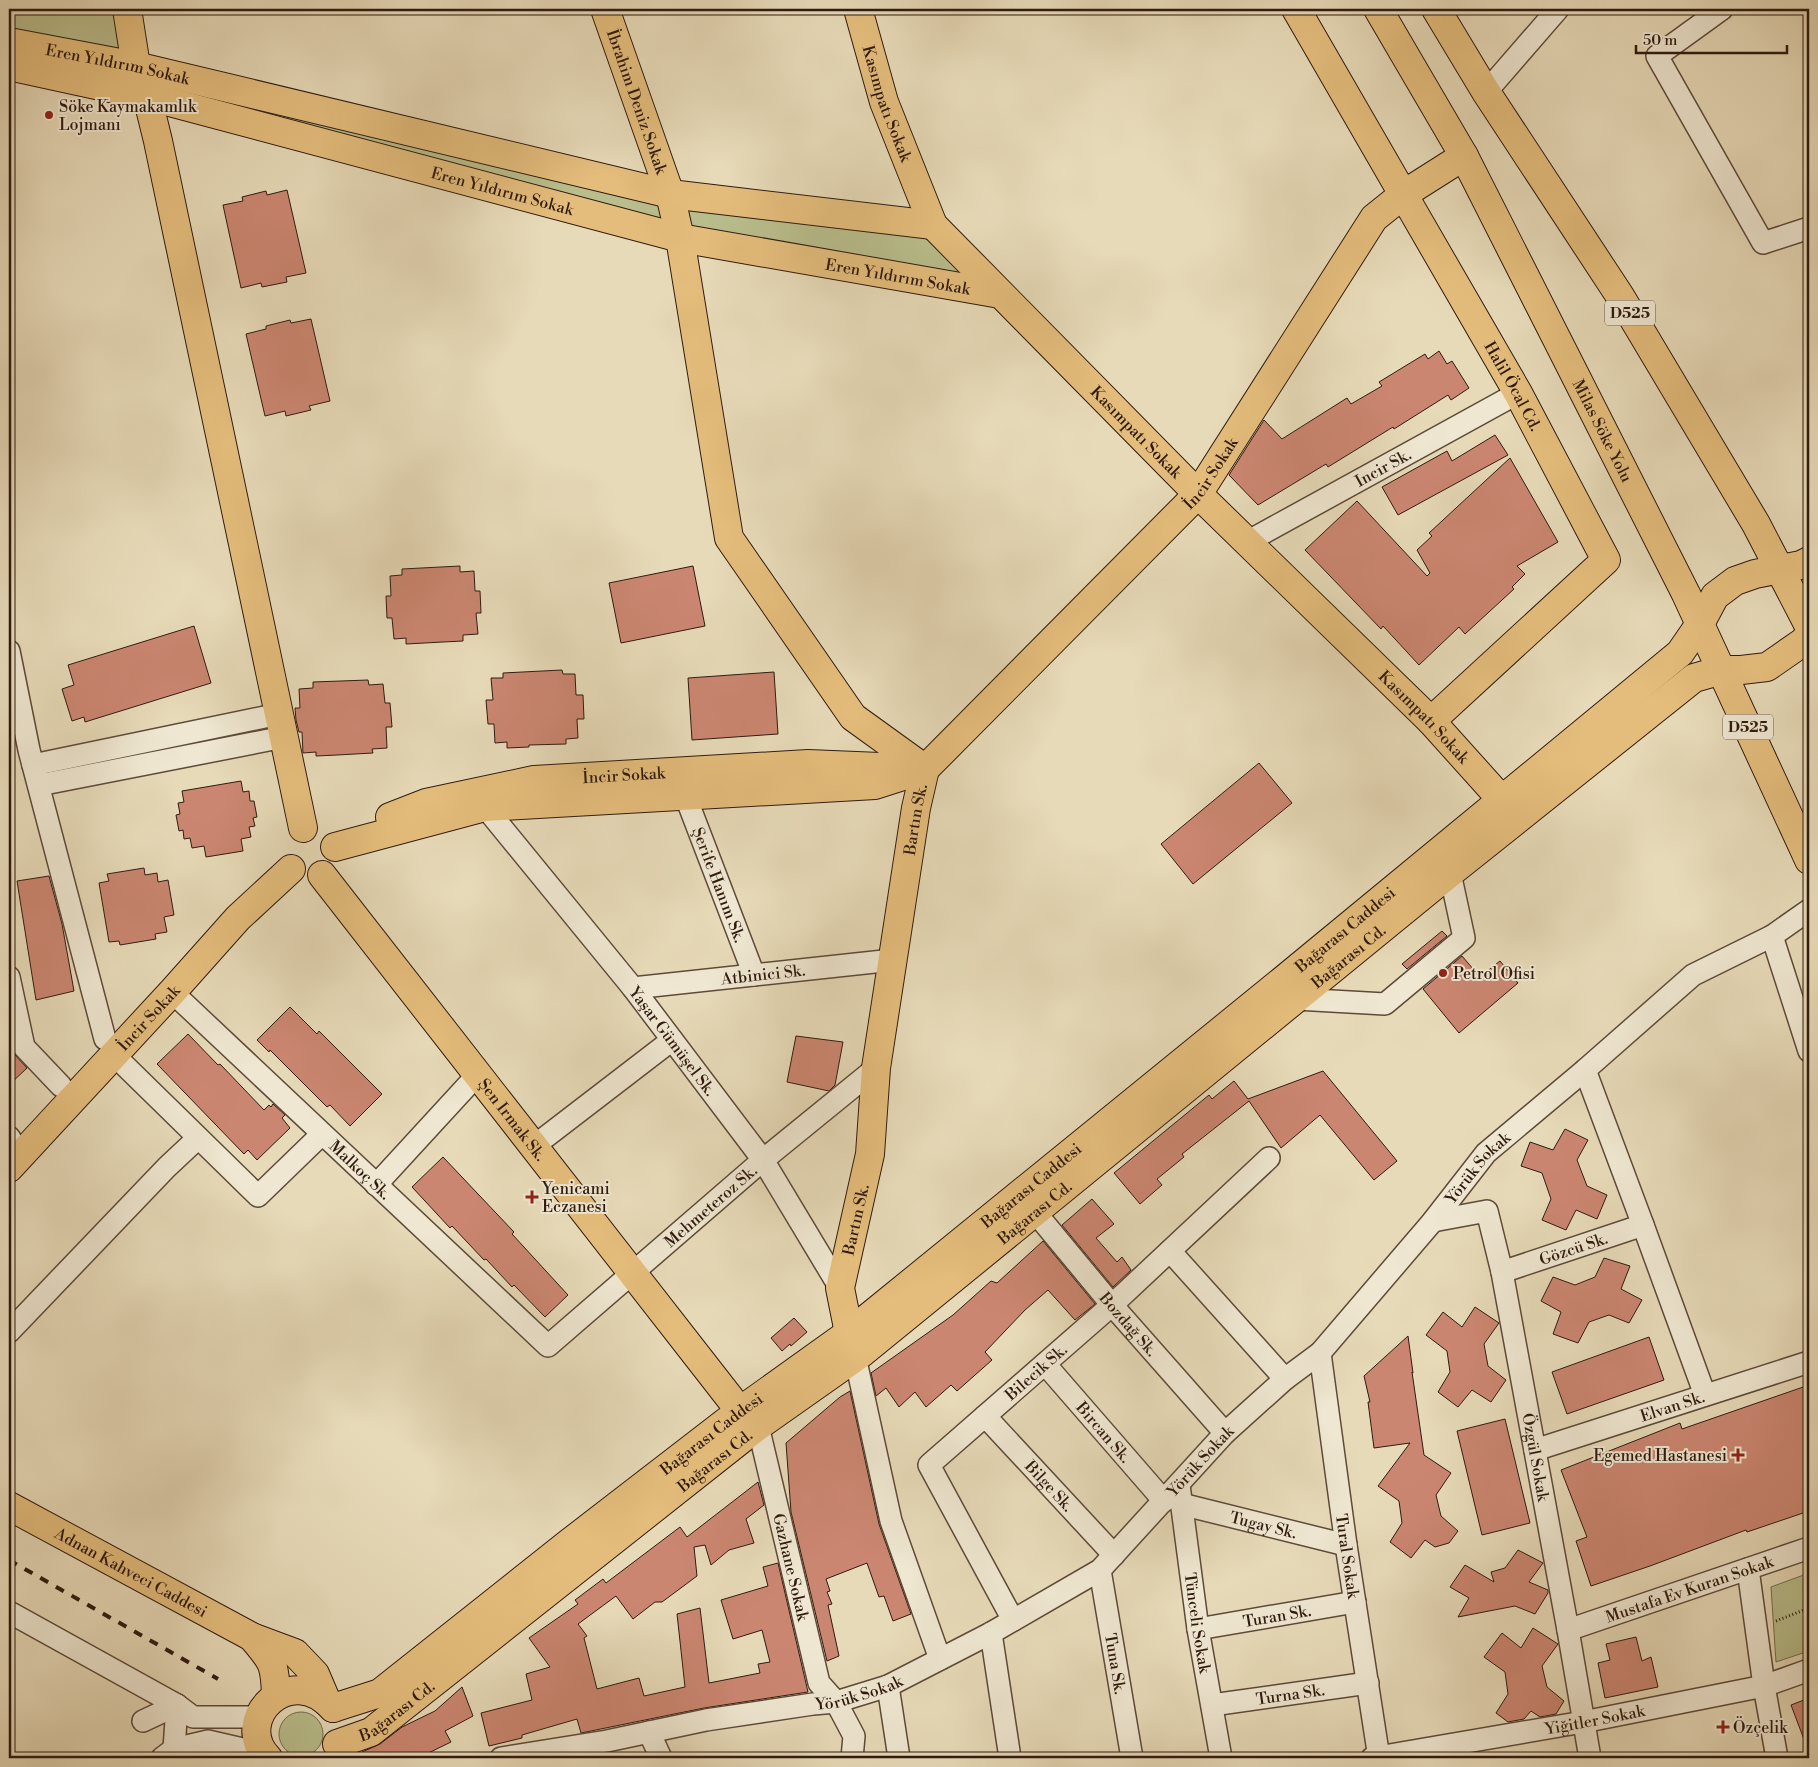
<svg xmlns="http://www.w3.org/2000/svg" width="1818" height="1767" font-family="'Libre Bodoni',serif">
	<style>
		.green { fill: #b9be8c; stroke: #746c4e }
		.building { fill: #cb8671; stroke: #2f1a0f }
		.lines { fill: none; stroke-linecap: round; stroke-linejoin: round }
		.minor-casing { stroke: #5d4a39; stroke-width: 24 }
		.major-casing { stroke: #2f1a0f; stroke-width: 30 }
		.highway-casing { stroke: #2f1a0f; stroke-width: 30 }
		.path { stroke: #2f1a0f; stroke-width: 3; stroke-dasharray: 1 2.5; stroke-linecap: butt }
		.minor { stroke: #efe7d1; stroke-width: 21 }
		.major { stroke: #e4bd7c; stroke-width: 28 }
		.highway { stroke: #e4bd7c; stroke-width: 28 }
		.rail { stroke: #2f1a0f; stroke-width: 4; stroke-dasharray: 9 9; stroke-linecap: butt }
		.poi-dot { fill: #8f2418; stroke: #efe7d1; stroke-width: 2 }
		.labels { text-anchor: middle; stroke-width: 4; stroke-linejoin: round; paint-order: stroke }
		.shield { fill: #efe7d1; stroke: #695849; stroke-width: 1 }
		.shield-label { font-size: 15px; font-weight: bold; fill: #2f1a0f }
		.street-label { font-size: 16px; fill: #2f1a0f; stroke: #efe7d1 }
		.poi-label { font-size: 16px; fill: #2f1a0f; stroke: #efe7d1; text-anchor: start }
	</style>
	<rect width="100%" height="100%" fill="#e7dab8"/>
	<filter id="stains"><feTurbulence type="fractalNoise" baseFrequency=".004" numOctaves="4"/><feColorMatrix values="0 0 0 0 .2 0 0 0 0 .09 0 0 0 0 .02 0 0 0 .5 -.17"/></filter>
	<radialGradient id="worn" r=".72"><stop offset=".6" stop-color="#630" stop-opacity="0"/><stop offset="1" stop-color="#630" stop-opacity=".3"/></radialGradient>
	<!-- green -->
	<g class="green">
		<path d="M9,9H127L136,66L670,194L933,225L1000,294L680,238L9,66Z"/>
		<path d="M1809,1573V1651L1776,1662L1771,1587Z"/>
		<circle cx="301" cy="1734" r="22"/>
	</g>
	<!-- building -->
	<g class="building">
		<path d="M287,190L306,273L286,277L287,282L262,287L261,283L241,288L223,205L243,201L242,197L266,191L267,195Z"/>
		<path d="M311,319L330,401L309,406L311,410L286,416L285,411L265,416L246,334L266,329V326L290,320L291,323Z"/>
		<path d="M1439,351L1447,364L1452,361L1469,388L1451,400L1448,395L1394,429L1393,427L1328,467L1326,464L1258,505L1229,475L1264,420L1282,439L1347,398L1351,404L1382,386L1379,382L1425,354L1428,359Z"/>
		<path d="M1495,435L1508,455L1398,515L1382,487L1447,451L1452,461Z"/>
		<path d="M1510,458L1558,542L1517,566L1525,574L1512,587L1514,589L1465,634L1459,627L1419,665L1383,626L1381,629L1305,550L1357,501L1427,576L1430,573L1417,550L1432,536L1429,533Z"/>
		<path d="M460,566V572L474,571L475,591H480L481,613H476L478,634L463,635V641L443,642L406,644V638L394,639L392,618H387L386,596H391L390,576L402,575V569Z"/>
		<path d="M693,566L705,626L621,643L609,583Z"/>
		<path d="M194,626L211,683L85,722L84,717L72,721L62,689L74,685L68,665Z"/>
		<path d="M562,670L563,674H575L576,695H583L584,719H577L578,738L566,739V744L529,745V747L507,748V742L495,743L494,724H488L486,700H493L491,678H503V673Z"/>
		<path d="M774,672L778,734L692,740L688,678Z"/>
		<path d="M368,680L369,685L383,684L385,703H390L392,727H386L387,748L372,749L373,753L337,755L316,756V752L303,753L302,732H299L296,720L295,708H300L299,689L313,688V682Z"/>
		<path d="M1259,763L1292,803L1193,884L1161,844Z"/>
		<path d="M241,781L243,792L249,791L250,801H254L257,817L253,818L255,826L249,827L251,837L241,839L243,851L206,857L204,846L192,848L190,838L184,839L183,830L179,831L176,815L180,814L178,803L184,802L182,791Z"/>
		<path d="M144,868L145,875L157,873L158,882L168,880L174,915L164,917L167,932L155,934L156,939L120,945L119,941L109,942L99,883L109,881L107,874Z"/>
		<path d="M49,876L62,924L74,991L36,1000L17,881Z"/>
		<path d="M1442,931L1447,936L1407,969L1402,964Z"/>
		<path d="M1462,956L1480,977L1500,961L1518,983L1459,1033L1423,989Z"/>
		<path d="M290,1007L317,1034L319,1031L382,1094L350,1126L330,1105L327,1107L270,1050L269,1052L257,1040Z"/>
		<path d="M188,1034L218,1065L220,1064L264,1110L269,1105L271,1107L273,1104L285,1115L282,1118L290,1128L257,1160L248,1150L244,1154L157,1064Z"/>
		<path d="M796,1036L843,1042L835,1085L829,1091L787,1082Z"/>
		<path d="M9,1040L15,1055L27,1068L9,1085Z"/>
		<path d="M1323,1071L1397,1161L1374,1180L1320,1115L1281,1148L1249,1101L1182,1154L1184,1157L1157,1179L1162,1185L1140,1204L1114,1173L1209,1095L1212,1099L1234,1081L1248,1099Z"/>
		<path d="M1565,1129L1588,1140L1577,1160L1587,1186L1607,1195L1597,1219L1576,1210L1566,1230L1542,1220L1551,1199L1542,1173L1521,1166L1530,1142L1553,1150Z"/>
		<path d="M443,1157L514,1232L512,1234L568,1295L545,1317L514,1285L512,1287L486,1259L484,1260L452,1226L450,1228L412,1187Z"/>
		<path d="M1092,1199L1114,1224L1096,1238L1117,1262L1122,1257L1131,1270L1113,1287L1062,1225Z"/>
		<path d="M1043,1241L1095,1304L1075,1320L1048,1290L1025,1310L985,1352L992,1360L957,1391L951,1385L926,1407L915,1392L899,1407L886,1388L876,1396L871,1373L953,1315L991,1281L997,1283Z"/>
		<path d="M1604,1258L1630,1266L1621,1289L1642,1300L1629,1323L1609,1315L1589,1322L1578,1343L1553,1334L1561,1312L1541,1301L1553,1277L1575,1285L1595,1277Z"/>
		<path d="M1475,1307L1499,1323L1484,1344L1488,1366L1506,1380L1491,1402L1472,1390L1458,1407L1438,1392L1450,1372L1447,1351L1426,1335L1443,1312L1462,1327Z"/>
		<path d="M794,1318L807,1332L791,1346L790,1344L782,1351L771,1338Z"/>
		<path d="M1408,1336L1413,1373L1412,1372L1424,1455L1451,1473L1436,1495L1441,1516L1458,1531L1449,1543L1435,1547L1425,1540L1411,1558L1390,1542L1402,1523L1399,1501L1378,1486L1410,1443L1374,1448L1368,1402H1370L1364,1376Z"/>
		<path d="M1649,1337L1664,1380L1567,1414L1552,1372Z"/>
		<path d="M1809,1385V1511L1747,1532L1746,1530L1650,1566L1591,1586L1576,1541L1587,1537L1561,1470L1680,1423L1682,1429Z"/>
		<path d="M850,1391L879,1524L911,1614L893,1621L884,1596L879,1597L867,1563L826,1579L830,1591L827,1592L832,1604L828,1605L839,1656L827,1661L791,1512L786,1443L840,1397Z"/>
		<path d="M1505,1419L1530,1523L1482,1535L1457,1431Z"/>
		<path d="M758,1482L764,1505L746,1519L754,1543L729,1550L711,1565L705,1545L694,1547L697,1576L662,1602H655L633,1619L616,1596L578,1624L587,1636L584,1638L597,1689L639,1678L644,1696L685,1687L677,1614L700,1608L709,1683L760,1673L758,1664L770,1662L762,1630L733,1639L721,1600L768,1586L763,1567L778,1563L808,1692L704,1708L581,1733L577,1719L522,1735V1738L489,1746L481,1713L532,1700L526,1674L550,1667L529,1638L578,1604L575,1600L603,1579L606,1583L680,1527L687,1537Z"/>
		<path d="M1518,1550L1543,1563L1529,1582L1548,1590V1593L1535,1614L1515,1606L1458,1617L1469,1598L1450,1587L1465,1565L1494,1582L1491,1572L1505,1568Z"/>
		<path d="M1533,1628L1558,1644L1542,1666L1547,1687L1564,1701L1556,1714L1540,1717L1531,1711L1524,1719L1508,1722L1496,1713L1508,1694L1505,1672L1484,1657L1502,1633L1521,1648Z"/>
		<path d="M1636,1637L1642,1661L1651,1657L1658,1687L1605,1698L1598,1663L1610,1660L1606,1644Z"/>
		<path d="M462,1687L473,1716L445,1731L451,1742L418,1758H364L362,1752L380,1744L402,1727L435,1711Z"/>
		<path d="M1809,1698V1749L1808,1750L1791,1705Z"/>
	</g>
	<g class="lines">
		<!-- minor casing -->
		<g class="minor-casing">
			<g id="minor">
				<path d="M1722,9L1657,56L1763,243L1809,228"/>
				<path d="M1486,92L1558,9"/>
				<path id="s1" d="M1247,542L1518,393"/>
				<path d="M9,651L29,750L105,1039"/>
				<path d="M33,765L279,714"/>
				<path d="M39,785L284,737"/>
				<path id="s2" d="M685,795L754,975"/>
				<path id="s3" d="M485,807L633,988L763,1160L840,1288"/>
				<path d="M1772,936L1809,1051"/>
				<path d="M9,977L24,1047L61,1086"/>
				<path id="s4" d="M633,988L893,960"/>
				<path id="s5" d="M172,992L548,1346L763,1160L876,1068"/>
				<path d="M1291,993L1296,999L1385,1004L1464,938L1450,873"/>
				<path d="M114,1055L258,1196L322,1134"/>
				<path d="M1585,1070L1643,1225L1705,1395"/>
				<path d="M9,1137L11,1140"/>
				<path d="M534,1146L672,1040"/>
				<path d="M376,1185L478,1074"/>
				<path id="s6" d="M1035,1212L1112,1305L1225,1433"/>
				<path id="s7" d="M1433,1221L1487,1211L1502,1272L1568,1630L1590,1758"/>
				<path d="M1170,1251L1285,1379"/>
				<path id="s8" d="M1502,1272L1643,1225"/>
				<path d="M9,1332L167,1167L198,1138"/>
				<path d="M852,1343L891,1521L940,1659"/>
				<path id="s9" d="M1320,1353L1346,1545L1379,1758"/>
				<path id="s10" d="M1045,1364L1164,1501"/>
				<path id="s11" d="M985,1416L1114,1555"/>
				<path id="s12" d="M747,1417L758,1426L819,1683L836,1702L854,1736L852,1758"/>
				<path id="s13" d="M1535,1450L1809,1362"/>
				<path id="s14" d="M1179,1485L1198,1629L1221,1758"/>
				<path id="s15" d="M1181,1504L1346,1545"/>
				<path d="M1748,1569L1764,1686L1777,1758"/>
				<path id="s16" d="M1100,1570L1132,1758"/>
				<path d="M9,1612L177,1705L193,1717H259"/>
				<path id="s17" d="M1013,1620L929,1465L1112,1305L1269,1158"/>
				<path id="s18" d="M1198,1629L1355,1602"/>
				<path id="s19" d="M1568,1630L1809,1548"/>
				<path d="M991,1633L1010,1758"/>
				<path d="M888,1686L899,1758"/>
				<path id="s20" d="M1212,1705L1368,1683"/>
				<path d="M143,1721L177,1705"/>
				<path d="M649,1732L661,1758"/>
				<path d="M174,1749L177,1705"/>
				<path d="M162,1758L174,1749L208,1741L264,1754"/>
				<path id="s21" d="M501,1758L607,1741L706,1720L813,1704L836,1702L888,1686L991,1633L1100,1570L1225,1433L1285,1379L1320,1353L1433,1221L1486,1153L1585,1070L1693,975L1772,936L1809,910"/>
				<path id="s22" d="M1372,1758L1583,1722L1764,1686L1809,1670"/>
			</g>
		</g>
		<!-- major casing -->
		<g class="major-casing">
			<g id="major">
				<path d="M127,9L136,66L147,96L158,141L303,828"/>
				<path id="s23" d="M605,9L670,194L680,238L729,538L853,717L925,769"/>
				<path id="s24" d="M858,9L884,102L933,225L1198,494L1431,721L1502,800"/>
				<path id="s25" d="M1296,9L1518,393L1606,560L1431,721"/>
				<path id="s26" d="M9,42L136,66L670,194L933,225"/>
				<path id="s27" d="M9,66L147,96L680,238L1000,294"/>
				<path id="s28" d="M390,817L426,803L534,780L808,764L904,768"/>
				<path id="s29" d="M335,847L485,807L875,785L925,769L1198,494L1374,218L1404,194L1464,156"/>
				<path id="s30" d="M322,875L740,1411"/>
				<path id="s31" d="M9,1168L172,992L238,918L291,869"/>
				<path id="s32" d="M849,1333L840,1288L870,1154L876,1068L916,808L925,769"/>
				<path id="s33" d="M9,1506L252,1637L295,1653L315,1674L327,1702"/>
				<path d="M252,1637C273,1662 275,1663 276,1696"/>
				<path id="s34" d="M333,1708L380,1693L569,1543L740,1411L849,1333L1282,981L1680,653L1700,624L1715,596L1735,581L1755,574L1801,565L1809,561"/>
				<path id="s35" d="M337,1744L371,1732L758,1426L863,1352L1450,873L1694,678L1722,670H1741L1767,667L1803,642L1809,635"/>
				<path d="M268,1758C231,1720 290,1660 333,1708"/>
			</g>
		</g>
		<!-- highway casing -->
		<g class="highway-casing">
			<g id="highway">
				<path id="s36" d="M1378,9L1464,156L1686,594L1809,860"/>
				<path d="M1436,9L1486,92L1620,296L1756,524L1809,626"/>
			</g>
		</g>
		<!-- path -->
		<path class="path" d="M1776,1621L1809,1608"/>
		<!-- minor -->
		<use href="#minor" class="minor"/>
		<!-- major -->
		<use href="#major" class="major"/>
		<!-- highway -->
		<use href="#highway" class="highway"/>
		<!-- rail -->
		<path class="rail" d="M9,1560L218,1679"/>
	</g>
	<!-- markers -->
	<g class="poi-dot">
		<circle cx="49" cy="115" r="5"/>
		<circle cx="1443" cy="973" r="5"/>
		<path d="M529.5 1189.5h5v5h5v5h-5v5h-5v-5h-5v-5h5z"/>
		<path d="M1735.5 1447.5h5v5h5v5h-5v5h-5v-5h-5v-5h5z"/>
		<path d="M1720.5 1719.5h5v5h5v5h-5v5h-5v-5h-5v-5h5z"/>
	</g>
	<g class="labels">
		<!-- shield labels -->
		<g class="shield">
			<rect x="1605" y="300.5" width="50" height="25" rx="4"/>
			<rect x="1723" y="714.5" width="50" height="25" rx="4"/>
		</g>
		<g class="shield-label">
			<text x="1630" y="318">D525</text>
			<text x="1748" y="732">D525</text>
		</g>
		<!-- street labels -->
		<g class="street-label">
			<text dy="6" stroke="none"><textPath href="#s26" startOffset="111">Eren Yıldırım Sokak</textPath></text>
			<text dy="6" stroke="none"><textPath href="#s23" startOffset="98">İbrahim Deniz Sokak</textPath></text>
			<text dy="6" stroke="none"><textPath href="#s24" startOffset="99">Kasımpatı Sokak</textPath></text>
			<text dy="6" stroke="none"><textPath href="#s27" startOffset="509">Eren Yıldırım Sokak</textPath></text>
			<text dy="6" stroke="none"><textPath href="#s27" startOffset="914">Eren Yıldırım Sokak</textPath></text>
			<text dy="6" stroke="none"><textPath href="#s25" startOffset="435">Halil Öcal Cd.</textPath></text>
			<text dy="6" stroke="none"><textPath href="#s36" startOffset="478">Milas Söke Yolu</textPath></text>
			<text dy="6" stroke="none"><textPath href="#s24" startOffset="519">Kasımpatı Sokak</textPath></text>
			<text dy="6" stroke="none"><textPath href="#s1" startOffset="155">Incir Sk.</textPath></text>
			<text dy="6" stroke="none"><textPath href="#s29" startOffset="1010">İncir Sokak</textPath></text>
			<text dy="6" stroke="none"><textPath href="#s24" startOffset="924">Kasımpatı Sokak</textPath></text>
			<text dy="6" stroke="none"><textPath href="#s28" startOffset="239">İncir Sokak</textPath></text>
			<text dy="6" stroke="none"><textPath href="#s32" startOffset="521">Bartın Sk.</textPath></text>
			<text dy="6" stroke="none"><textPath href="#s2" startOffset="96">Şerife Hanım Sk.</textPath></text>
			<text dy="6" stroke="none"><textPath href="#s34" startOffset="1280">Bağarası Caddesi</textPath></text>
			<text dy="6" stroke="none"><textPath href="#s35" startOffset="1284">Bağarası Cd.</textPath></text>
			<text dy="6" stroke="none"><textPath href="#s4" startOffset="131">Atbinici Sk.</textPath></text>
			<text dy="6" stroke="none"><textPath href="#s31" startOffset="205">İncir Sokak</textPath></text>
			<text dy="6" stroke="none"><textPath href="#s3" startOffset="300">Yaşar Gümüşel Sk.</textPath></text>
			<text dy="6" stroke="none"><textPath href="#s30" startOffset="310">Şen Irmak Sk.</textPath></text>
			<text dy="6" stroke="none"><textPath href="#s21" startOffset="1189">Yörük Sokak</textPath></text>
			<text dy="6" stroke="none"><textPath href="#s5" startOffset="259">Malkoç Sk.</textPath></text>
			<text dy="6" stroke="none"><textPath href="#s34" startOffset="875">Bağarası Caddesi</textPath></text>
			<text dy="6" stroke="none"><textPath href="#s5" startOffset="731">Mehmeteroz Sk.</textPath></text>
			<text dy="6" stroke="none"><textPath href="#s35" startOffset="879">Bağarası Cd.</textPath></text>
			<text dy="6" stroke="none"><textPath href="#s32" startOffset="116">Bartın Sk.</textPath></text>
			<text dy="6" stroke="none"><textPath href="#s8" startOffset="75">Gözcü Sk.</textPath></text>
			<text dy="6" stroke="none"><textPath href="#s6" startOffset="146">Bozdağ Sk.</textPath></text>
			<text dy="6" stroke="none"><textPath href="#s17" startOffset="318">Bilecik Sk.</textPath></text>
			<text dy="6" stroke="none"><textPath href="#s13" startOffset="144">Elvan Sk.</textPath></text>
			<text dy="6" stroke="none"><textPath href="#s10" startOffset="90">Bircan Sk.</textPath></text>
			<text dy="6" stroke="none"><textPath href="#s34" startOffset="470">Bağarası Caddesi</textPath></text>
			<text dy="6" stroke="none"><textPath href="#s7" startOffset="306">Özgül Sokak</textPath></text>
			<text dy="6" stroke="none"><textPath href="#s35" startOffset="474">Bağarası Cd.</textPath></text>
			<text dy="6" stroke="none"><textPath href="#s21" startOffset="784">Yörük Sokak</textPath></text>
			<text dy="6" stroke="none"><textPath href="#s11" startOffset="95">Bilge Sk.</textPath></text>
			<text dy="6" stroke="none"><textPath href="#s15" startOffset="85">Tugay Sk.</textPath></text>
			<text dy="6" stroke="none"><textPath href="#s9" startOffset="205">Tural Sokak</textPath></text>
			<text dy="6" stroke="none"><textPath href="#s12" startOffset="159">Gazhane Sokak</textPath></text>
			<text dy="6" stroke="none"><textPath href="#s33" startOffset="139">Adnan Kahveci Caddesi</textPath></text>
			<text dy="6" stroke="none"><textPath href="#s19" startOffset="128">Mustafa Ev Kuran Sokak</textPath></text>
			<text dy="6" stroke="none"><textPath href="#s18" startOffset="80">Turan Sk.</textPath></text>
			<text dy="6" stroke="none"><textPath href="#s14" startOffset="139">Tünceli Sokak</textPath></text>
			<text dy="6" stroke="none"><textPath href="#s16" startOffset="95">Tuna Sk.</textPath></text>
			<text dy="6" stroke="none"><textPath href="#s21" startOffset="364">Yörük Sokak</textPath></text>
			<text dy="6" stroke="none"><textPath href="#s20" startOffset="79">Turna Sk.</textPath></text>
			<text dy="6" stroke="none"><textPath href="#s35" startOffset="69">Bağarası Cd.</textPath></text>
			<text dy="6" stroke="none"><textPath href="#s22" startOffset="226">Yiğitler Sokak</textPath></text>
		</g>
		<!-- poi labels -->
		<g class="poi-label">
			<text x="59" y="112">Söke Kaymakamlık<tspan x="59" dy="18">Lojmanı</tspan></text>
			<text x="1453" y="979">Petrol Ofisi</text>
			<text x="542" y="1194">Yenicami<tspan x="542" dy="18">Eczanesi</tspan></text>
			<text x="1727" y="1461" text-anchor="end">Egemed Hastanesi</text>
			<text x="1733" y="1733">Özçelik</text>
		</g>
	</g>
	<!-- margin -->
	<rect width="1818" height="1767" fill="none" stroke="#e7dab8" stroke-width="30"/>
	<rect x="10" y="10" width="1798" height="1747" fill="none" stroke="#2f1a0f" stroke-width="2.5"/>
	<rect x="15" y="15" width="1788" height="1737" fill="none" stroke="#2f1a0f"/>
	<!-- scale -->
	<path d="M1636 45v8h151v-8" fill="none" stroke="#2f1a0f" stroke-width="2.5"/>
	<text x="1643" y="45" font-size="15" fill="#2f1a0f" stroke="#efe7d1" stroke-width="4" paint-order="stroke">50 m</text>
	<rect width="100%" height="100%" filter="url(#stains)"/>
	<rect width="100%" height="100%" fill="url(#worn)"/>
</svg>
